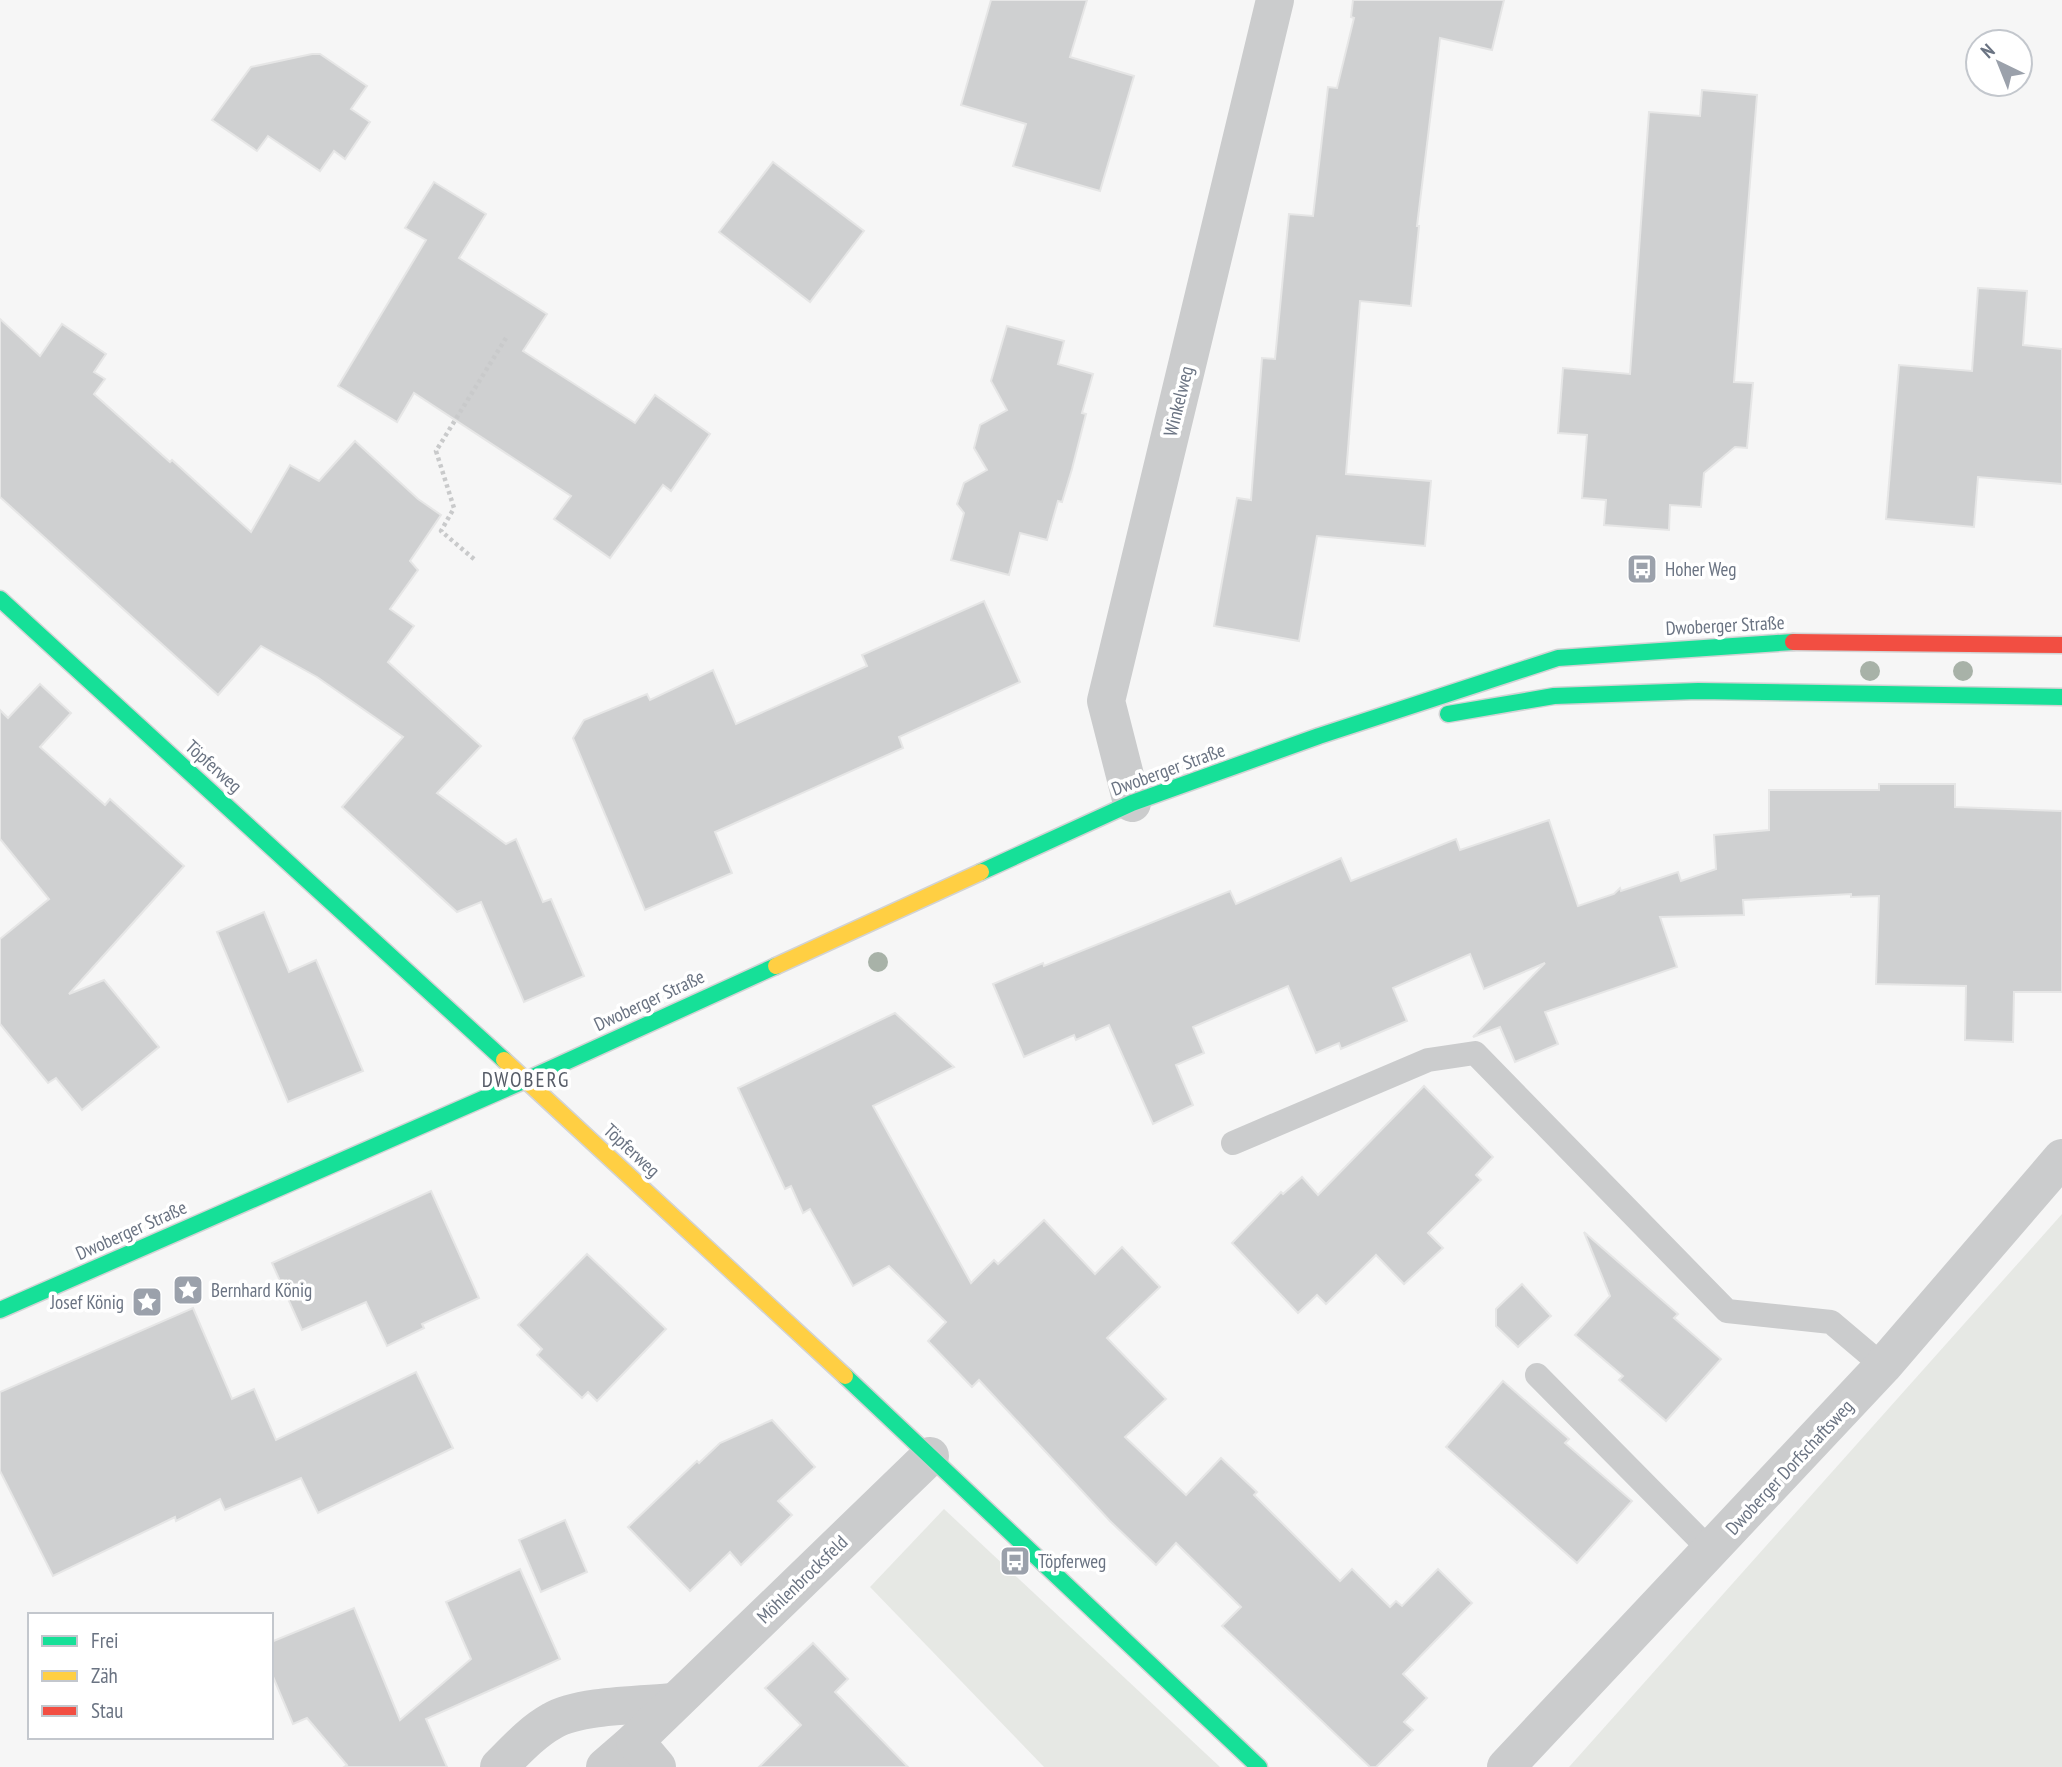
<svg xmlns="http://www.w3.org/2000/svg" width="2062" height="1767" font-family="'PT Sans Narrow',sans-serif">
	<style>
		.green { fill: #e6e8e4 }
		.building { fill: #cfd0d1; stroke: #e6e6e6; stroke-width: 2 }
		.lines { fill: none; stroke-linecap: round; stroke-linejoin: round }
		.fast-casing { stroke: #d2d3d4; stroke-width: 19 }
		.slow-casing { stroke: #d2d3d4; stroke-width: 19 }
		.jam-casing { stroke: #d2d3d4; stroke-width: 19 }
		.path { stroke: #c9cacb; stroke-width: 4.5; stroke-dasharray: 3.5 3.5; stroke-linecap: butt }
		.lane { stroke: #cbcccd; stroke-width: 24 }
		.street { stroke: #cbcccd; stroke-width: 38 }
		.fast { stroke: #16e098; stroke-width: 16 }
		.slow { stroke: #ffcf43; stroke-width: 16 }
		.jam { stroke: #f24e42; stroke-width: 16 }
		.tree { fill: #a8b2a8 }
		.labels { text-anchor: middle; stroke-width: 7; stroke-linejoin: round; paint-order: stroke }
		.street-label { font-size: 19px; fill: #6a7382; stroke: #fff }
		.poi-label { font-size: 19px; fill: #6a7382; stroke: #fff; text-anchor: start }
		.neighbourhood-label { font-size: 21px; letter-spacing: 2px; fill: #575d68; stroke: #fff }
	</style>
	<rect width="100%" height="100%" fill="#f6f6f6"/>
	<!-- green -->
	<g class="green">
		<path d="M2062,1214V1767H1569Z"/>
		<path d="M944,1509L1220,1767H1044L870,1587Z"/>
	</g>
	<!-- building -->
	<g class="building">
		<path d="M991,0H1087L1070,57L1134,76L1100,191L1013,166L1026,124L961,105Z"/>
		<path d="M1353,0H1504L1492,50L1440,38L1417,226H1419L1411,306L1360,301L1346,474L1431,481L1425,546L1317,536L1299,641L1214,626L1237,498L1251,500L1262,358L1275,359L1289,214L1313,216L1328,87L1337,88L1354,18L1351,17Z"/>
		<path d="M312,54H320L367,86L351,109L370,122L345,159L334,151L320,171L268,136L257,151L212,120L251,67Z"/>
		<path d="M1702,90L1757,95L1734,382L1753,383L1747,448L1735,447L1704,473L1701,507L1670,505L1669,530L1604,525L1606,500L1582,498L1587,435L1558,433L1563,368L1630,374L1649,112L1700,116Z"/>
		<path d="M773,162L864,231L810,302L719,232Z"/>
		<path d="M434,182L486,214L459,258L547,314L523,351L635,423L655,395L710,434L671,491L663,485L610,558L554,519L571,496L414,393L397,422L338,386L426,240L405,228Z"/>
		<path d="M1978,288L2027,291L2023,345L2062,349V484L1978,477L1974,527L1886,519L1899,365L1972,371Z"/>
		<path d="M0,319L40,356L62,324L106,354L94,372L105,379L94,394L170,462L172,460L251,532L290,465L319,481L355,441L418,499L441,515L410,561L418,570L390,609L414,626L388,662L481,746L437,793L506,844L516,839L543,902L551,899L584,976L524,1002L481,902L457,912L342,807L403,737L317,677L261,646L218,695L0,497Z"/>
		<path d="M1007,326L1064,341L1058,364L1093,374L1082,413L1086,414L1072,469L1062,502L1058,501L1047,540L1020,533L1009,575L951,560L964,513L957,504L964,483L987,470L974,448L980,425L1007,410L991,381Z"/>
		<path d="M984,601L1020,682L899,737L903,748L715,832L732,873L645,910L573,738L584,720L647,694L650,700L713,670L736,724L867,666L862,655Z"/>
		<path d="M40,684L71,713L40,747L105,805L110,799L184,866L69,994L104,980L159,1047L82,1110L56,1078L48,1083L0,1024V939L49,899L0,839V710L8,718Z"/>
		<path d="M1879,784H1955V807L2062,811V992H2014L2013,1042L1965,1040L1966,986L1876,984L1879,896L1851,897V894L1743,900L1744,915L1660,917L1677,967L1545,1012L1558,1044L1515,1062L1500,1027L1473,1037L1545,963L1484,989L1470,954L1393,988L1407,1021L1341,1049L1339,1043L1316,1053L1288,986L1193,1027L1204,1053L1176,1065L1193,1105L1153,1124L1109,1025L1076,1040L1074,1035L1024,1057L993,984L1043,963L1044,966L1230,891L1236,904L1341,858L1351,881L1456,839L1460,850L1549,820L1578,906L1614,894L1620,888L1621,891L1678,872L1681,881L1716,869L1714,835L1769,830V790H1879Z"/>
		<path d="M264,912L289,972L316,960L363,1071L288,1102L217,932Z"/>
		<path d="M895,1013L954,1067L873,1106L971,1283L994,1260L998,1264L1044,1220L1095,1274L1122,1247L1160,1287L1107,1338L1166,1399L1125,1437L1186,1495L1221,1458L1257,1492L1254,1495L1340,1581L1352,1569L1390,1607L1396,1601L1402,1606L1438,1569L1472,1603L1403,1674L1427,1698L1404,1722L1413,1730L1376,1767H1370L1222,1626L1241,1607L1176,1543L1156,1565L1110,1521L979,1380L972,1387L928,1341L946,1322L889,1266L853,1286L810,1209L803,1213L791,1186L785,1189L738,1088Z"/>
		<path d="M1424,1086L1493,1157L1476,1175L1481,1180L1428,1233L1443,1248L1404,1284L1376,1255L1326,1304L1317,1295L1298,1313L1232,1243L1281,1192L1283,1194L1302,1177L1318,1195Z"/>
		<path d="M431,1191L479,1298L422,1324L424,1328L387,1346L366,1302L302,1330L272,1263Z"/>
		<path d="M1584,1232L1678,1314L1674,1318L1721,1359L1666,1421L1619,1380L1623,1376L1575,1335L1610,1296Z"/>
		<path d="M587,1254L666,1329L597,1401L588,1392L582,1398L537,1355L542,1349L518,1325Z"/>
		<path d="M1522,1284L1551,1316L1518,1347L1496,1326V1309Z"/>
		<path d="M193,1308L232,1399L254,1389L276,1440L416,1372L453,1448L318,1513L301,1478L225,1510L220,1499L176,1521L175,1517L53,1576L0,1471V1392Z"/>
		<path d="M1503,1381L1569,1439L1565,1443L1632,1501L1577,1563L1446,1447Z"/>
		<path d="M772,1420L815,1467L778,1501L792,1515L741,1565L730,1552L690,1591L628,1527L697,1461L699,1463L720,1443Z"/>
		<path d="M565,1520L587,1572L541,1592L519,1540Z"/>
		<path d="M520,1569L560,1659L426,1719L447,1767H344L347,1765L307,1718L293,1724L271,1672V1642L354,1608L400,1720L471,1659L446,1602Z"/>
		<path d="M813,1643L848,1679L835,1692L908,1767H759L801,1725L765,1688Z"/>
	</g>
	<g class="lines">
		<!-- fast casing -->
		<g class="fast-casing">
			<g id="fast">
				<path d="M0,599L504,1060"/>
				<path d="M1448,714L1554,696L1698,691L2062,697"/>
				<path d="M981,872L1132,803L1319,736L1558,658L1793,642"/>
				<path d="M0,1310L526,1080L776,966"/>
				<path d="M845,1376L1259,1767"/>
			</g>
		</g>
		<!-- slow casing -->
		<g class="slow-casing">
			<g id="slow">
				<path d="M776,966L981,872"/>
				<path d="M504,1060L845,1376"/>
			</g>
		</g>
		<!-- jam casing -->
		<g class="jam-casing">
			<path id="jam" d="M1793,642L2062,645"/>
		</g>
		<!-- path -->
		<path class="path" d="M474,559L441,531L454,508L436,451L506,338"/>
		<!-- lane -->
		<g class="lane">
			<path d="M1233,1143L1428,1060L1475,1053L1727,1311L1831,1322L1883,1366"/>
			<path d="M1537,1375L1710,1550"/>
		</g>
		<!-- street -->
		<g class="street">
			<path d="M1132,803L1106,701L1275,0"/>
			<path d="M499,1767C515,1751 532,1732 552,1721C578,1705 642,1705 674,1702"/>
			<path d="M605,1767L635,1741"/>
			<path d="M657,1767L635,1741L930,1456"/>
			<path d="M1506,1767L1883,1366L2062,1158"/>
		</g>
		<!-- fast -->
		<use href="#fast" class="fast"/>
		<!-- slow -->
		<use href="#slow" class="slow"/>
		<!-- jam -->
		<use href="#jam" class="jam"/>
	</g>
	<!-- trees -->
	<g class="tree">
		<circle cx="1870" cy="671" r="10"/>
		<circle cx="1963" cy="671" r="10"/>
		<circle cx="878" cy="962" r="10"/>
	</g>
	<!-- icons -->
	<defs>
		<g id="bus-square" transform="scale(1.575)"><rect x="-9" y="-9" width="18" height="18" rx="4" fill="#9ba1ab" stroke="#fff"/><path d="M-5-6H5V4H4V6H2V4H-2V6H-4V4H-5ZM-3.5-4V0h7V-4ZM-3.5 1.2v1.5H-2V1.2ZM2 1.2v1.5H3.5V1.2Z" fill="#fff"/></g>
		<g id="sight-square" transform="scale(1.575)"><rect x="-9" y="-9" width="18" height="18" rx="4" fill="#9ba1ab" stroke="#fff"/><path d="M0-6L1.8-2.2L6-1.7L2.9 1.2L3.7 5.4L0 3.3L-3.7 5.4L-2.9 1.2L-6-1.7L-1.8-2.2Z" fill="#fff"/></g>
	</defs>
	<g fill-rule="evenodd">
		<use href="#bus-square" x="1642" y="569"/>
		<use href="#sight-square" x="188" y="1290"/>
		<use href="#sight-square" x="147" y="1302"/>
		<use href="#bus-square" x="1015" y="1561"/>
	</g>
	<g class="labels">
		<!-- street labels -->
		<g class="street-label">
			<text transform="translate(1178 401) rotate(-76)" y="7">Winkelweg</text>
			<text transform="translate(1725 625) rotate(-3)" y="7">Dwoberger Straße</text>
			<text transform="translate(214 766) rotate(42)" y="7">Töpferweg</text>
			<text transform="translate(1168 769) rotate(-20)" y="7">Dwoberger Straße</text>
			<text transform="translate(649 1000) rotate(-25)" y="7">Dwoberger Straße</text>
			<text transform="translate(632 1150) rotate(43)" y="7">Töpferweg</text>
			<text transform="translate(131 1230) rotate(-24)" y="7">Dwoberger Straße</text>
			<text transform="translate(1789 1467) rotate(-47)" y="7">Dwoberger Dorfschaftsweg</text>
			<text transform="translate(802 1579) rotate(-44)" y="7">Möhlenbrocksfeld</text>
		</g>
		<!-- poi labels -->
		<g class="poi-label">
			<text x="1665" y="576">Hoher Weg</text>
			<text x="211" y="1297">Bernhard König</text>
			<text x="124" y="1309" text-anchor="end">Josef König</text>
			<text x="1038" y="1568">Töpferweg</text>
		</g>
		<!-- neighbourhood labels -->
		<g class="neighbourhood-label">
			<text x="526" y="1087">DWOBERG</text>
		</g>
	</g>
	<!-- legend -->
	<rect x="28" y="1613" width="245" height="126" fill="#ffffff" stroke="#c3c7cd" stroke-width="2"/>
	<rect x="42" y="1636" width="35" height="10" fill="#16e098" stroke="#c3c7cd" stroke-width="2"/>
	<text x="91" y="1648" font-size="21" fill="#6a7382">Frei</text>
	<rect x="42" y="1671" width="35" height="10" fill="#ffcf43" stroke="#c3c7cd" stroke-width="2"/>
	<text x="91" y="1683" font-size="21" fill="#6a7382">Zäh</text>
	<rect x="42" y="1706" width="35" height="10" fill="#f24e42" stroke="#c3c7cd" stroke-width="2"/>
	<text x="91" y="1718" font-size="21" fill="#6a7382">Stau</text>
	<!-- north arrow -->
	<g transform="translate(1999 63) rotate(317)"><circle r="33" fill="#ffffff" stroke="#c3c7cd" stroke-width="2"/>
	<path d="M0-5L12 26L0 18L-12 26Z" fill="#9ba1ab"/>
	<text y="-10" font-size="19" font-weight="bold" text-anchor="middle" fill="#6a7382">N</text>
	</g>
</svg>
